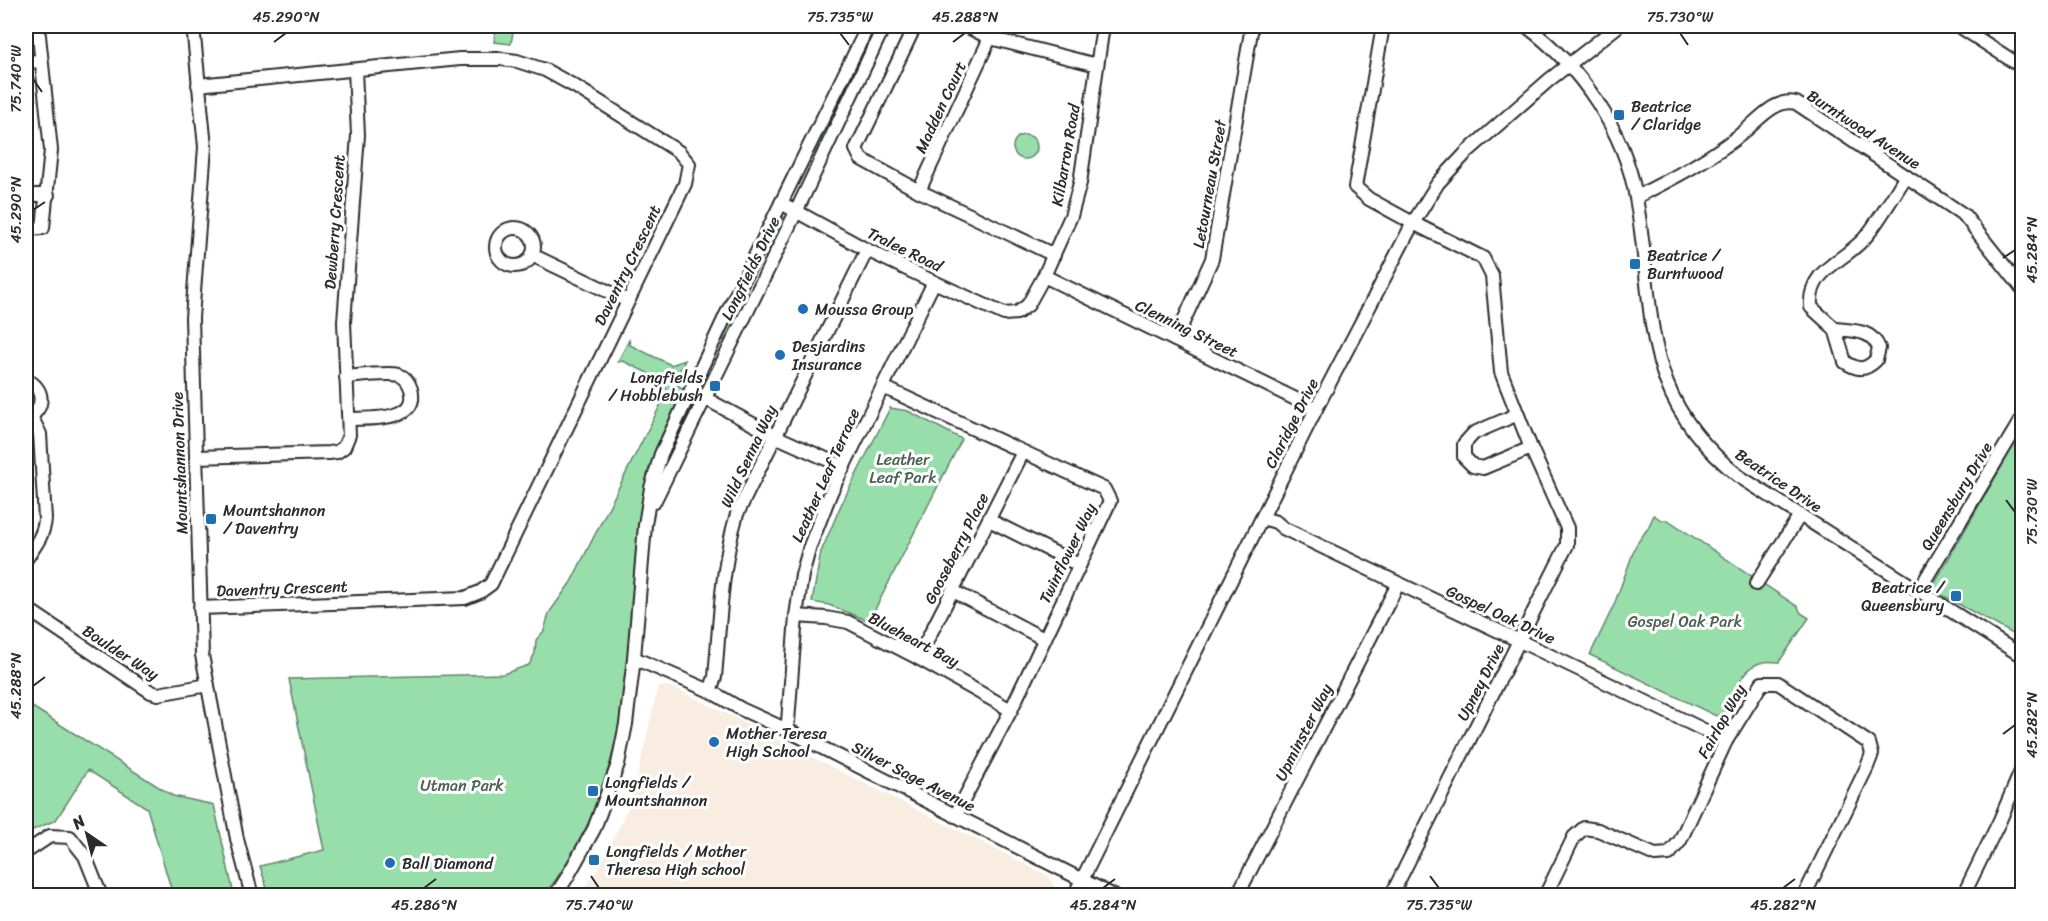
<svg xmlns="http://www.w3.org/2000/svg" width="2048" height="921" font-family="Sriracha,sans-serif">
	<style>
		.built { fill: #f9ede1 }
		.green { fill: #98deab; stroke: #62846b; stroke-width: 1.5 }
		.lines { fill: none; stroke-linecap: round; stroke-linejoin: round }
		.minor-casing { stroke: #2b2b2b; stroke-width: 16 }
		.minor { stroke: #fff; stroke-width: 12 }
		.ticks { fill: none; stroke: #2b2b2b; stroke-width: 2 }
		.poi-dot { fill: #1f6fb2; stroke: #fff; stroke-width: 2 }
		.labels { text-anchor: middle; stroke-width: 6; stroke-linejoin: round; paint-order: stroke }
		.poi-label { font-size: 16px; fill: #2b2b2b; stroke: #fff; text-anchor: start }
		.street-label { font-size: 16px; fill: #2b2b2b; stroke: #fff }
		.park-label { font-size: 16px; fill: #4c6151; stroke: #fff }
		.neatline { fill: none; stroke: #2b2b2b; stroke-width: 2 }
		.ticks-label { font-size: 15px; text-anchor: middle; fill: #2b2b2b }
	</style>
	<rect width="100%" height="100%" fill="#fff"/>
	<filter id="ink" filterUnits="userSpaceOnUse"><feTurbulence type="fractalNoise" baseFrequency=".0167" numOctaves="2"/><feDisplacementMap in="SourceGraphic" scale="12" xChannelSelector="R" yChannelSelector="G"/><feConvolveMatrix kernelMatrix="1 2 1 2 8 2 1 2 1" color-interpolation-filters="sRGB"/></filter>
	<g filter="url(#ink)">
		<!-- built -->
		<path class="built" d="M658,686L673,687L1049,876L1056,891L1054,895H580L602,862L633,797Z"/>
		<!-- green -->
		<g class="green">
			<path d="M496,26H514L511,44L494,42Z"/>
			<path d="M872,26H878L817,154L814,152L820,130Z"/>
			<circle cx="1025" cy="147" r="12"/>
			<path d="M783,216L785,220L764,257L762,255L778,220Z"/>
			<path d="M735,310L740,313L726,342L723,340L728,322Z"/>
			<path d="M629,340L630,345L671,365L685,360L674,383L684,389C669,421 652,452 646,487C643,506 642,526 640,546C628,668 626,795 544,895H269L260,866L324,850L289,679L503,674L529,665L535,653L536,640L544,631L549,613L571,582L667,392L664,381L623,361L618,362Z"/>
			<path d="M692,405L694,407L676,444H672L688,407Z"/>
			<path d="M890,408L908,411L962,439L869,621L829,605L812,602L821,552L841,505Z"/>
			<path d="M2022,431V639L1931,589Z"/>
			<path d="M1654,515L1661,520H1668L1798,607L1801,613L1809,618L1779,662C1774,662 1768,661 1764,662C1742,665 1734,695 1726,712L1716,716L1590,655L1614,605L1636,545L1648,528Z"/>
			<path d="M26,703L173,796L214,805L234,895H173L147,808L88,770L56,820L26,833Z"/>
		</g>
		<g class="lines">
			<!-- minor casing -->
			<g class="minor-casing">
				<g id="minor">
					<path d="M193,26L205,147L192,318L202,655L237,839L252,896"/>
					<path d="M915,26L856,149L861,159L919,191L1054,255"/>
					<path d="M966,26L990,38L1097,65"/>
					<path d="M1383,26L1355,187L1369,199L1413,223L1483,258L1492,276L1501,372L1531,448L1567,528V545L1391,896"/>
					<path d="M1526,26C1580,66 1625,131 1636,198C1657,314 1636,395 1740,477L2022,656"/>
					<path d="M1959,26L2022,67"/>
					<path d="M26,62L41,61"/>
					<path d="M198,85L460,59H501L517,61L545,70L576,87L679,152L689,164L685,184L491,584L480,592L465,598L200,608"/>
					<path d="M919,191L990,38"/>
					<path d="M26,195H48"/>
					<path d="M1636,197C1674,178 1712,158 1745,131C1759,119 1776,98 1796,103L1964,215L2022,288"/>
					<path d="M781,203L867,250L934,282L1004,314L1017,313L1028,305L1044,276L1071,216L1080,183L1103,26"/>
					<circle cx="515" cy="247" r="19"/>
					<path d="M26,229L43,228L51,150L38,26"/>
					<path d="M532,255L628,301"/>
					<path d="M1044,276L1316,409"/>
					<path d="M1835,329C1853,331 1871,329 1879,348L1876,360C1865,371 1857,370 1845,362L1835,329L1811,307C1808,267 1848,261 1868,234C1882,216 1894,195 1906,176"/>
					<path d="M1175,340L1212,259L1252,26"/>
					<path d="M346,377C358,376 389,372 399,375C405,377 409,383 411,389C421,422 369,418 350,419"/>
					<path d="M26,380C45,387 46,411 26,418"/>
					<path d="M883,387L1093,484L1104,489L1110,501L1011,710L955,816"/>
					<path d="M697,394L775,436L844,467"/>
					<path d="M1518,414L1474,433L1464,444V457L1473,466L1483,468L1531,448"/>
					<path d="M196,457L329,453L337,452L344,447L349,435L344,322L358,135L355,70"/>
					<path d="M654,502L796,212L884,26"/>
					<path d="M1262,518L1276,522L1283,528C1430,599 1579,668 1726,741"/>
					<path d="M989,520L1079,565"/>
					<path d="M26,559C35,546 44,535 45,519L40,434L31,416"/>
					<path d="M1756,584L1800,515"/>
					<path d="M1919,590L2022,418"/>
					<path d="M953,591L1044,639"/>
					<path d="M26,608L151,692L158,694L208,685"/>
					<path d="M796,616L826,618L848,622L918,658L1011,710"/>
					<path d="M634,658L710,691L741,709L785,729L1114,896"/>
					<path d="M918,658L1023,452"/>
					<path d="M710,691L715,677C720,622 721,567 737,514L867,250"/>
					<path d="M785,729L788,722L796,616L802,575L810,546L831,492L934,282"/>
					<path d="M26,852L50,836L70,837L85,856L101,896"/>
					<path d="M555,896L566,879L594,829L618,764L626,724L634,658L645,525L651,488L661,454L727,313L868,26"/>
					<path d="M1074,896L1316,409L1413,223L1438,183L1467,152L1549,80L1618,26"/>
					<path d="M1237,896L1398,584"/>
					<path d="M1545,896L1574,837L1584,828L1598,830L1655,855L1669,854L1680,841L1726,741L1762,683H1778L1869,743L1872,754L1867,767L1804,896"/>
					<path d="M1963,896L2000,820L2022,769"/>
				</g>
			</g>
			<!-- minor -->
			<use href="#minor" class="minor"/>
		</g>
	</g>
	<!-- ticks -->
	<path class="ticks" d="M840,33L849,45M1680,33L1688,45M274,42L286,33M953,42L965,33M33,79L42,92M33,210L45,202M2003,258L2015,250M2006,500L2015,512M33,686L45,677M2003,734L2015,725M591,876L599,888M1430,876L1439,888M424,888L436,879M1103,888L1115,879M1783,888L1795,879"/>
	<!-- markers -->
	<g class="poi-dot">
		<rect x="1613" y="109" width="12" height="12" rx="3"/>
		<rect x="1629" y="258" width="12" height="12" rx="3"/>
		<circle cx="803" cy="309" r="6"/>
		<circle cx="780" cy="355" r="6"/>
		<rect x="709" y="380" width="12" height="12" rx="3"/>
		<rect x="205" y="513" width="12" height="12" rx="3"/>
		<rect x="1950" y="590" width="12" height="12" rx="3"/>
		<circle cx="714" cy="742" r="6"/>
		<rect x="587" y="785" width="12" height="12" rx="3"/>
		<rect x="588" y="854" width="12" height="12" rx="3"/>
		<circle cx="390" cy="863" r="6"/>
	</g>
	<g class="labels">
		<!-- poi labels -->
		<g class="poi-label">
			<text x="1631" y="112">Beatrice<tspan x="1631" dy="18">/ Claridge</tspan></text>
			<text x="1647" y="261">Beatrice /<tspan x="1647" dy="18">Burntwood</tspan></text>
			<text x="815" y="315">Moussa Group</text>
			<text x="792" y="352">Desjardins<tspan x="792" dy="18">Insurance</tspan></text>
			<text x="703" y="383" text-anchor="end">Longfields<tspan x="703" dy="18">/ Hobblebush</tspan></text>
			<text x="223" y="516">Mountshannon<tspan x="223" dy="18">/ Daventry</tspan></text>
			<text x="1944" y="593" text-anchor="end">Beatrice /<tspan x="1944" dy="18">Queensbury</tspan></text>
			<text x="726" y="739">Mother Teresa<tspan x="726" dy="18">High School</tspan></text>
			<text x="605" y="788">Longfields /<tspan x="605" dy="18">Mountshannon</tspan></text>
			<text x="606" y="857">Longfields / Mother<tspan x="606" dy="18">Theresa High school</tspan></text>
			<text x="402" y="869">Ball Diamond</text>
		</g>
		<!-- street labels -->
		<g class="street-label">
			<text transform="translate(940 107) rotate(-65)" y="6">Madden Court</text>
			<text transform="translate(1864 129) rotate(33)" y="6">Burntwood Avenue</text>
			<text transform="translate(1065 155) rotate(-80)" y="6">Kilbarron Road</text>
			<text transform="translate(1209 184) rotate(-80)" y="6">Letourneau Street</text>
			<text transform="translate(334 222) rotate(-86)" y="6">Dewberry Crescent</text>
			<text transform="translate(905 249) rotate(26)" y="6">Tralee Road</text>
			<text transform="translate(627 265) rotate(-64)" y="6">Daventry Crescent</text>
			<text transform="translate(750 268) rotate(-64)" y="6">Longfields Drive</text>
			<text transform="translate(1187 328) rotate(26)" y="6">Clenning Street</text>
			<text transform="translate(1291 423) rotate(-63)" y="6">Claridge Drive</text>
			<text transform="translate(748 456) rotate(-65)" y="6">Wild Senna Way</text>
			<text transform="translate(179 463) rotate(-92)" y="6">Mountshannon Drive</text>
			<text transform="translate(825 475) rotate(-66)" y="6">Leather Leaf Terrace</text>
			<text transform="translate(1779 480) rotate(34)" y="6">Beatrice Drive</text>
			<text transform="translate(1956 496) rotate(-59)" y="6">Queensbury Drive</text>
			<text transform="translate(956 548) rotate(-63)" y="6">Gooseberry Place</text>
			<text transform="translate(1067 553) rotate(-64)" y="6">Twinflower Way</text>
			<text transform="translate(282 588) rotate(-2)" y="6">Daventry Crescent</text>
			<text transform="translate(1501 614) rotate(25)" y="6">Gospel Oak Drive</text>
			<text transform="translate(914 639) rotate(28)" y="6">Blueheart Bay</text>
			<text transform="translate(121 652) rotate(33)" y="6">Boulder Way</text>
			<text transform="translate(1480 682) rotate(-63)" y="6">Upney Drive</text>
			<text transform="translate(1721 721) rotate(-61)" y="6">Fairlop Way</text>
			<text transform="translate(1303 732) rotate(-63)" y="6">Upminster Way</text>
			<text transform="translate(914 776) rotate(27)" y="6">Silver Sage Avenue</text>
		</g>
		<!-- park labels -->
		<g class="park-label">
			<text x="903" y="465">Leather<tspan x="903" dy="18">Leaf Park</tspan></text>
			<text x="1685" y="627">Gospel Oak Park</text>
			<text x="462" y="791">Utman Park</text>
		</g>
	</g>
	<!-- margin -->
	<rect width="2048" height="921" fill="none" stroke="#fff" stroke-width="66"/>
	<!-- north arrow -->
	<g transform="translate(87 834) rotate(325)" stroke="#ffffff" stroke-width="4.5" paint-order="stroke">
	<path d="M0-4.5L10 22L0 15L-10 22Z" fill="#2b2b2b"/>
	<text y="-9" font-size="16" font-weight="bold" text-anchor="middle" fill="#2b2b2b">N</text>
	</g>
	<rect x="33" y="33" width="1982" height="855" class="neatline"/>
	<g class="ticks-label">
		<text x="286" y="22">45.290°N</text>
		<text x="840" y="22">75.735°W</text>
		<text x="965" y="22">45.288°N</text>
		<text x="1680" y="22">75.730°W</text>
		<text transform="translate(16 79) rotate(-90)" y="5">75.740°W</text>
		<text transform="translate(16 210) rotate(-90)" y="5">45.290°N</text>
		<text transform="translate(2032 250) rotate(-90)" y="5">45.284°N</text>
		<text transform="translate(2032 512) rotate(-90)" y="5">75.730°W</text>
		<text transform="translate(16 686) rotate(-90)" y="5">45.288°N</text>
		<text transform="translate(2032 725) rotate(-90)" y="5">45.282°N</text>
		<text x="424" y="910">45.286°N</text>
		<text x="599" y="910">75.740°W</text>
		<text x="1103" y="910">45.284°N</text>
		<text x="1439" y="910">75.735°W</text>
		<text x="1783" y="910">45.282°N</text>
	</g>
</svg>
